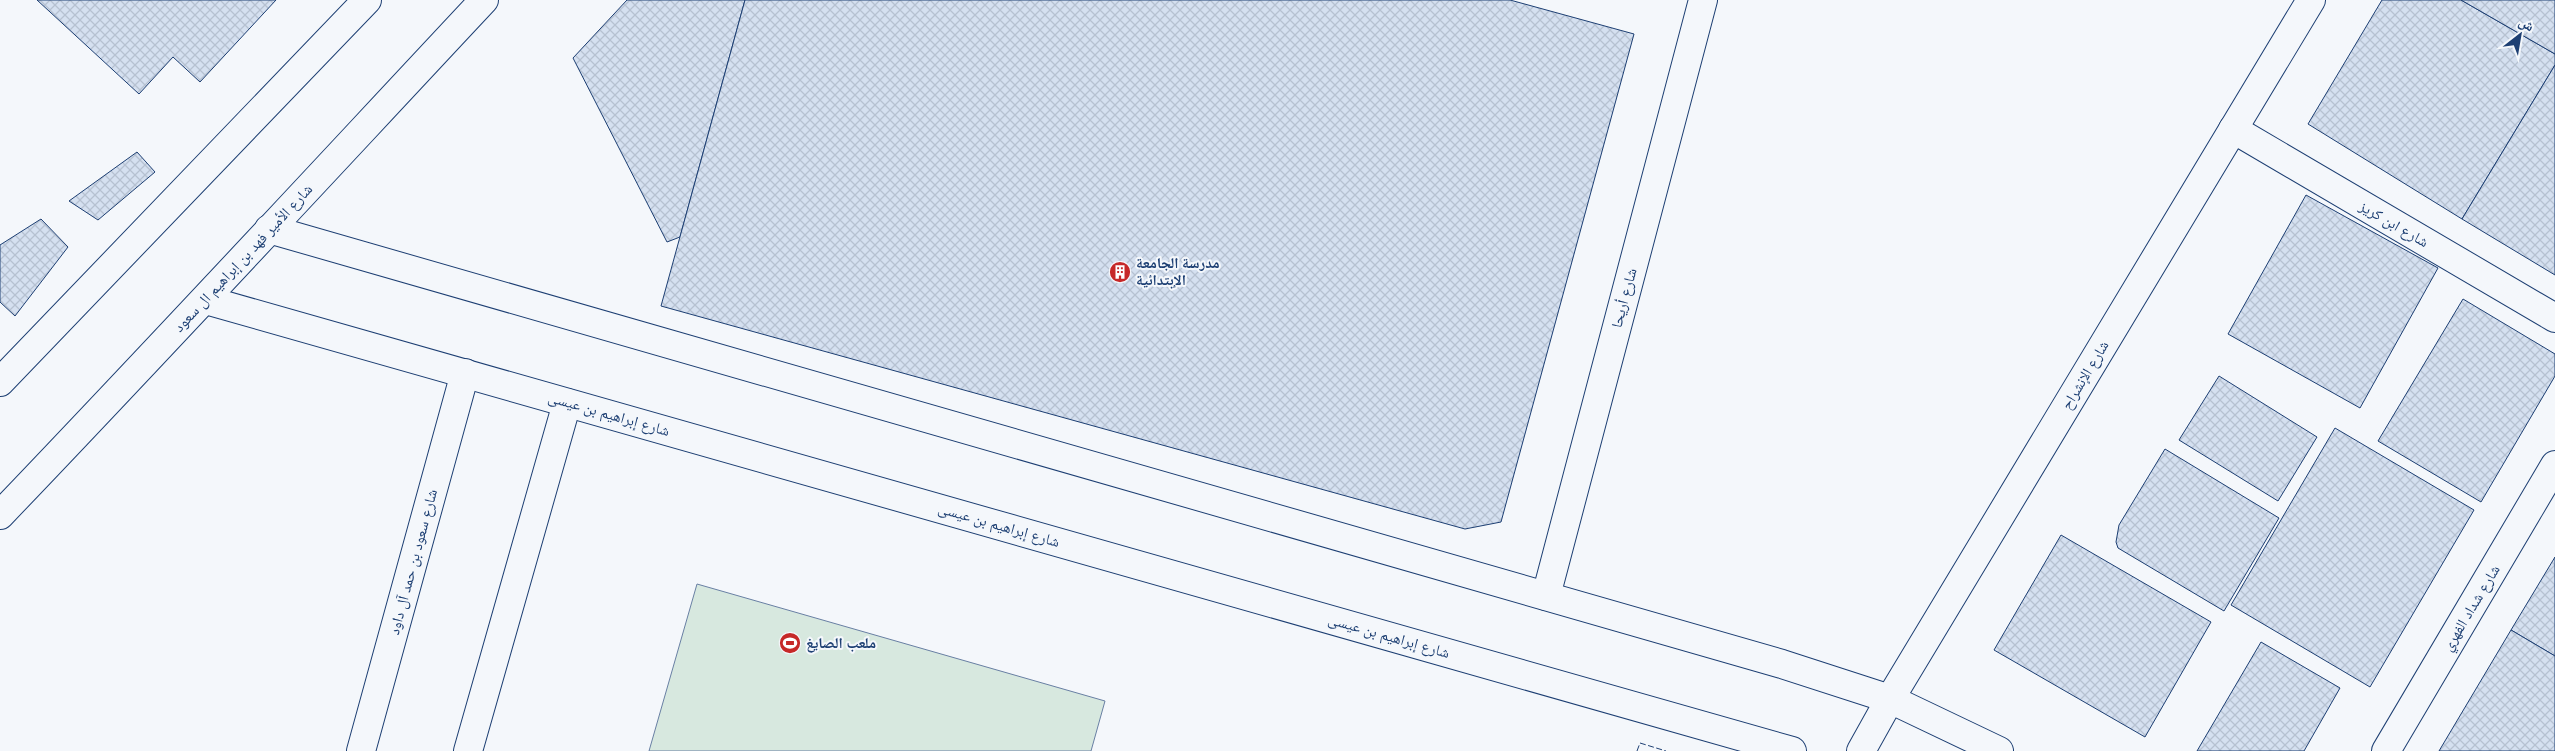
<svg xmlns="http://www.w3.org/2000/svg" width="2555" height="751" font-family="Inter,'Noto Naskh Arabic',sans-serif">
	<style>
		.pitch { fill: #d7e8df; stroke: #687fa3 }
		.building { fill: url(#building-cross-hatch); stroke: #1d3f73 }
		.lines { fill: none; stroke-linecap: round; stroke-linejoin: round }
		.street-casing { stroke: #1d3f73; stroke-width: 30 }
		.secondary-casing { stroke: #1d3f73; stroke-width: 30 }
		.street { stroke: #f4f7fb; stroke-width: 28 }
		.secondary { stroke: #f4f7fb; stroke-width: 28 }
		.fence { stroke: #1d3f73; stroke-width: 1; stroke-dasharray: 6 2.5; stroke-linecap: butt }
		.labels { text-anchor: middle; stroke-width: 4; stroke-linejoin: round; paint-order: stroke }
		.street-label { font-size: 15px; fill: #1d3f73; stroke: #f4f7fb }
		.poi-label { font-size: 15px; font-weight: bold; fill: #1d3f73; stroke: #f4f7fb; text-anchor: start }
	</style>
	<defs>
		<pattern id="building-cross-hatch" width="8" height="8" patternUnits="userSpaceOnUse" patternTransform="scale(1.25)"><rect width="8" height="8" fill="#d5e0f0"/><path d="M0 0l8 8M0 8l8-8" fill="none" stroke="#b6c1d1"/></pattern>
	</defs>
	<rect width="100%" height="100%" fill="#f4f7fb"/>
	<!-- pitch -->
	<path class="pitch" d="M697,584L1105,701L1091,751H649Z"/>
	<!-- building -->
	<g class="building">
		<path d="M37,0H276L200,82L173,57L139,94Z"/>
		<path d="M627,0H745L680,237L667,242L573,58Z"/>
		<path d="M745,0H1510L1634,34L1501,522L1465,529L661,306Z"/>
		<path d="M2382,0H2461L2555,54V65L2462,219L2308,124Z"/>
		<path d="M2461,0H2555V54Z"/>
		<path d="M2555,65V275L2462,219Z"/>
		<path d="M137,152L155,172L98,220L69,201Z"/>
		<path d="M2306,195L2438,268L2360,408L2228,334Z"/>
		<path d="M41,219L68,247L15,316L0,302V245Z"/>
		<path d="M2463,299L2555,354V376L2481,502L2378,441Z"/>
		<path d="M2219,376L2317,437L2278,501L2179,440Z"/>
		<path d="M2335,428L2474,510L2370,687L2231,605Z"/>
		<path d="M2165,449L2279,518L2224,611L2118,548L2116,542L2119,525Z"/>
		<path d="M2061,535L2211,622L2145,737L1994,650Z"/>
		<path d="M2555,557V656L2511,630Z"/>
		<path d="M2511,630L2555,656V751H2439Z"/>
		<path d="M2261,642L2340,688L2304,751H2197Z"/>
	</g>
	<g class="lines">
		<!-- street casing -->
		<g class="street-casing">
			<g id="street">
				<path d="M2233,129L2555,318"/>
				<path d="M269,229L1782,664L1890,699L1999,751"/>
				<path d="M206,300L1792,751"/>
				<path d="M1546,596L1703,0"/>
				<path d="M361,751L465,373"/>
				<path d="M468,751L567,403"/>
				<path d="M1861,751L1890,699L2311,0"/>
				<path d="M2386,751L2555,465"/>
			</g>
		</g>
		<!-- secondary casing -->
		<g class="secondary-casing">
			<g id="secondary">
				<path d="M0,382L367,0"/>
				<path d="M0,515C163,345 323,172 484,0"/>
			</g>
		</g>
		<!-- street -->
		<use href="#street" class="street"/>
		<!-- secondary -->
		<use href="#secondary" class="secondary"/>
		<!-- fence -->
		<path class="fence" d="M1637,751L1640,743L1666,751"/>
	</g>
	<!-- icons -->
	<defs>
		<g id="building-disc" transform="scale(1.125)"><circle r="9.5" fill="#c62828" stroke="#f4f7fb"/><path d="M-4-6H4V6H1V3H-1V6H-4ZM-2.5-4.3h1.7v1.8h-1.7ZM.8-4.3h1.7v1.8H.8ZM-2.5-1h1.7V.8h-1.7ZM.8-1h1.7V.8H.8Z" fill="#fff"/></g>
		<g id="stadium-disc" transform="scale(1.125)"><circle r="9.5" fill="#c62828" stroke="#f4f7fb"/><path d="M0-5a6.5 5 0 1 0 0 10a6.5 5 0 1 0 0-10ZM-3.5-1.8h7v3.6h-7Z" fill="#fff"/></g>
	</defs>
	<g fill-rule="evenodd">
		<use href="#building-disc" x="1120" y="272"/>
		<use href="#stadium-disc" x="790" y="643"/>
	</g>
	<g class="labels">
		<!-- street labels -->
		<g class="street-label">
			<text transform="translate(2394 224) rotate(30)" y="5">شارع ابن كريز</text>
			<text transform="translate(243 258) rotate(-47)" y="5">شارع الأمير فهد بن إبراهيم ال سعود</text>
			<text transform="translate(1624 298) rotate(-75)" y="5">شارع أريحا</text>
			<text transform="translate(2085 375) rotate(-59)" y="5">شارع الإنشراح</text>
			<text transform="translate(609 414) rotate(16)" y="5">شارع إبراهيم بن عيسى</text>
			<text transform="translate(999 525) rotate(16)" y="5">شارع إبراهيم بن عيسى</text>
			<text transform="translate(413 562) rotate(-75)" y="5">شارع سعود بن حمد آل داود</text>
			<text transform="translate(2471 608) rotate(-59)" y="5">شارع شداد الفهري</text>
			<text transform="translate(1389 636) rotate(16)" y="5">شارع إبراهيم بن عيسى</text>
		</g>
		<!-- poi labels -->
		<g class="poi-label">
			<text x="1136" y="268">مدرسة الجامعة<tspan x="1136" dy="17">الإبتدائية</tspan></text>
			<text x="806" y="648">ملعب الصايغ</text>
		</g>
	</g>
	<!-- north arrow -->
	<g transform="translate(2520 35) rotate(31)" stroke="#f4f7fb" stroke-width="4" paint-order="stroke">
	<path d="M0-4L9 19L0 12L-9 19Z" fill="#1d3f73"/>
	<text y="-8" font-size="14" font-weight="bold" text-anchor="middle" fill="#1d3f73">ش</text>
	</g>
</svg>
